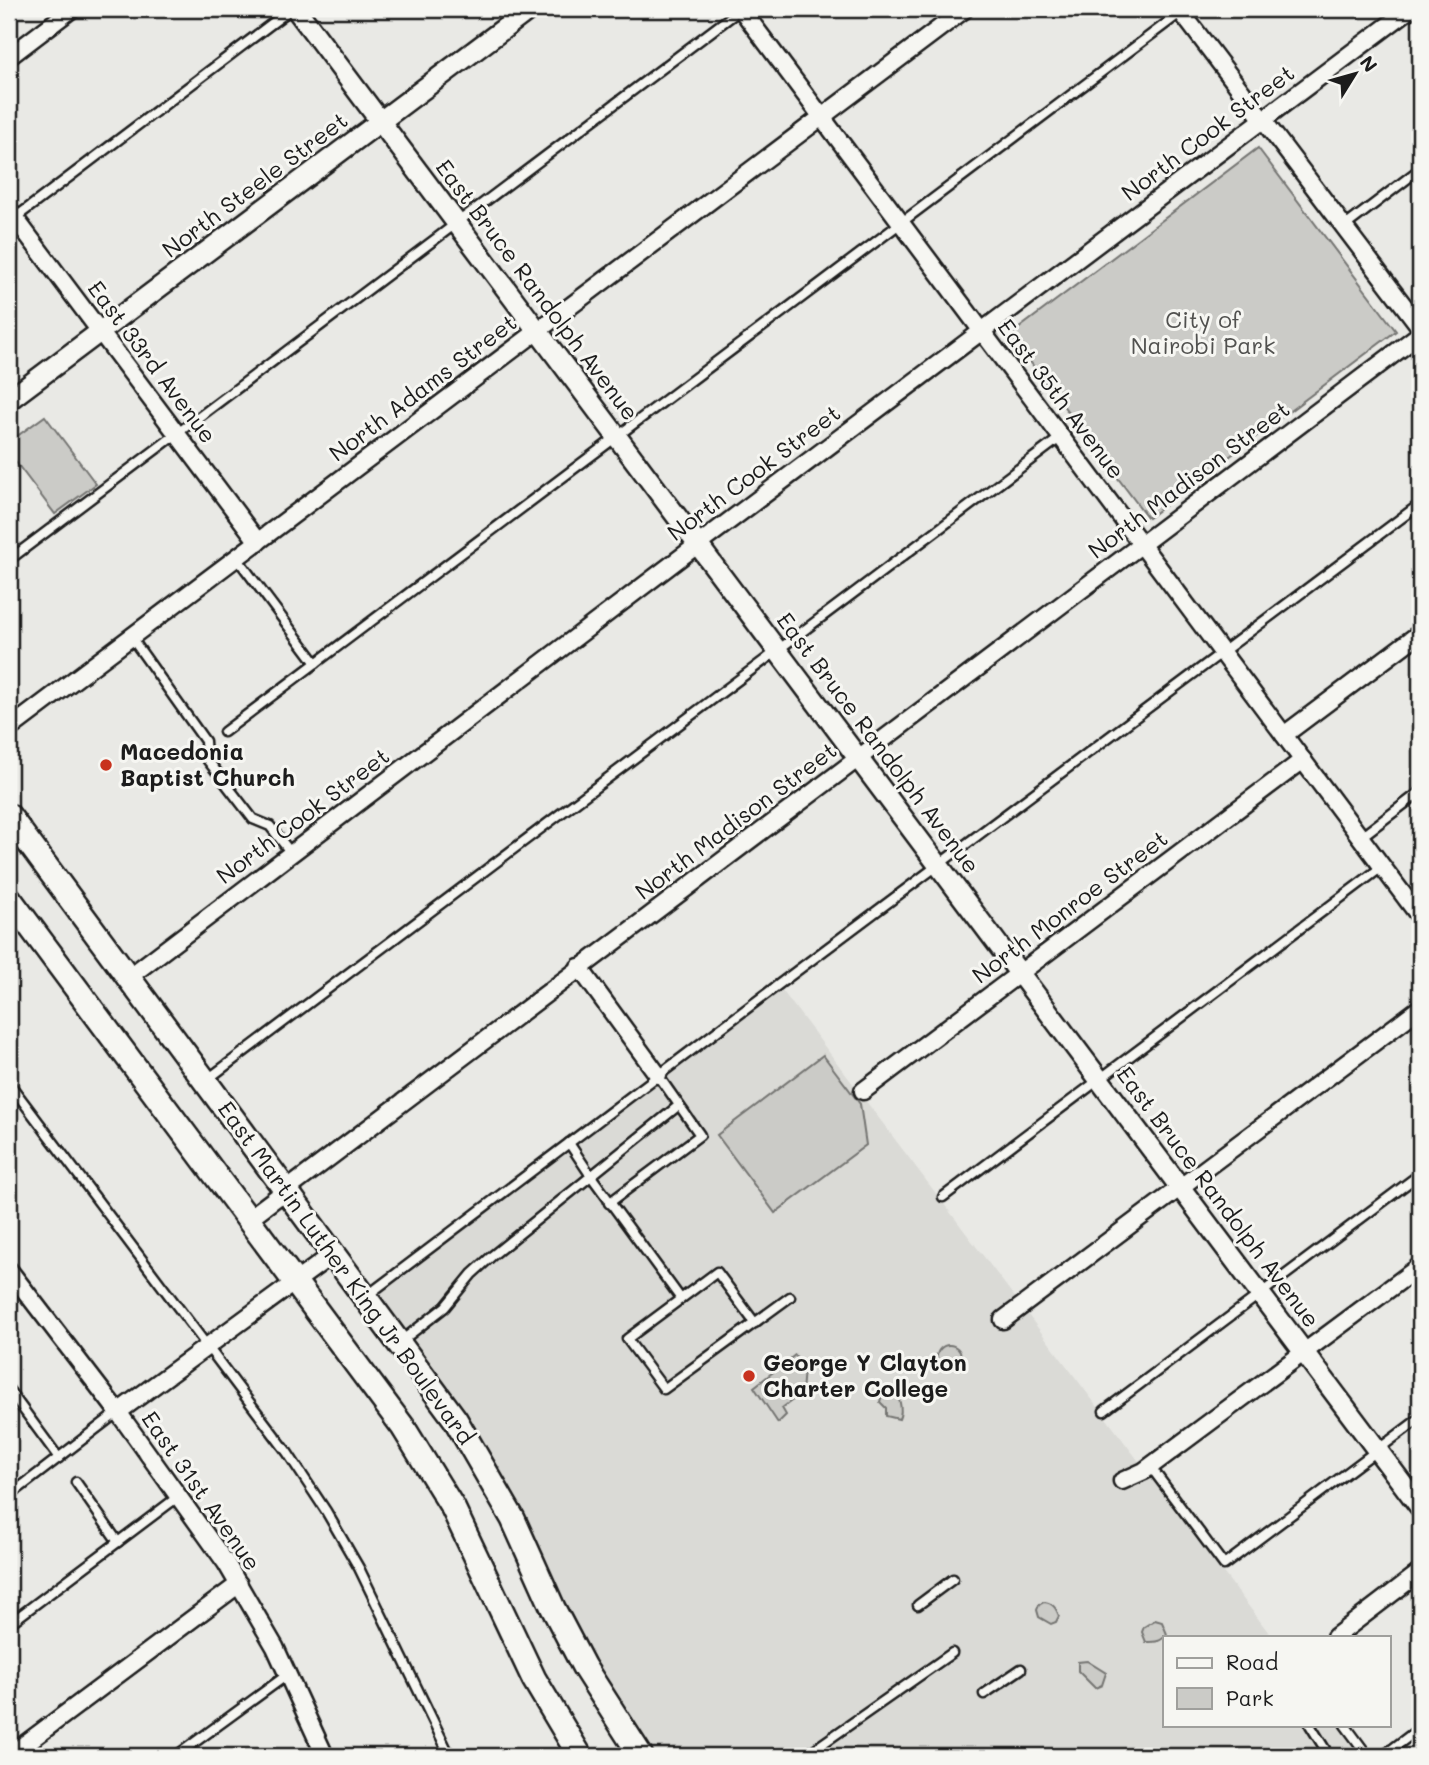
<svg xmlns="http://www.w3.org/2000/svg" width="1429" height="1765" font-family="Mali,sans-serif">
	<style>
		.built { fill: #dadad6 }
		.green { fill: #cbcbc7; stroke: #747472; stroke-width: 2 }
		.lines { fill: none; stroke-linecap: round; stroke-linejoin: round }
		.service-casing { stroke: #1c1c1c; stroke-width: 13 }
		.minor-casing { stroke: #1c1c1c; stroke-width: 21 }
		.tertiary-casing { stroke: #1c1c1c; stroke-width: 24 }
		.secondary-casing { stroke: #1c1c1c; stroke-width: 28 }
		.service { stroke: #f6f6f2; stroke-width: 8 }
		.minor { stroke: #f6f6f2; stroke-width: 16 }
		.tertiary { stroke: #f6f6f2; stroke-width: 19 }
		.secondary { stroke: #f6f6f2; stroke-width: 23 }
		.poi-dot { fill: #c8321e; stroke: #f6f6f2; stroke-width: 2.5 }
		.labels { text-anchor: middle; stroke-width: 6; stroke-linejoin: round; paint-order: stroke }
		.street-label { font-size: 23px; fill: #1c1c1c; stroke: #f6f6f2 }
		.park-label { font-size: 23px; fill: #51514f; stroke: #f6f6f2 }
		.poi-label { font-size: 23px; font-weight: bold; fill: #1c1c1c; stroke: #f6f6f2; text-anchor: start }
	</style>
	<rect width="100%" height="100%" fill="#e9e9e5"/>
	<filter id="ink" filterUnits="userSpaceOnUse"><feTurbulence type="fractalNoise" baseFrequency=".0143" numOctaves="2"/><feDisplacementMap in="SourceGraphic" scale="14" xChannelSelector="R" yChannelSelector="G"/><feConvolveMatrix kernelMatrix="1 2 1 2 8 2 1 2 1" color-interpolation-filters="sRGB"/></filter>
	<g filter="url(#ink)">
		<!-- built -->
		<path class="built" d="M778,985L1272,1637H1165V1725H1337L1361,1756H641L526,1548L366,1297Z"/>
		<!-- green -->
		<g class="green">
			<path d="M1258,148L1396,331L1148,518L1010,335Z"/>
			<path d="M45,416L96,484L55,514L9,453V442Z"/>
			<path d="M823,1055L860,1104L866,1145L775,1213L717,1135Z"/>
			<circle cx="949" cy="1357" r="12"/>
			<path d="M795,1355L804,1368L802,1393L782,1408L786,1415L778,1423L754,1387Z"/>
			<path d="M892,1389C900,1395 903,1410 899,1419L886,1416V1408L880,1402L883,1391Z"/>
			<path d="M1044,1602C1053,1603 1056,1608 1059,1616L1056,1622L1051,1624L1039,1617L1037,1610L1039,1605Z"/>
			<path d="M1155,1620L1162,1622L1167,1634C1161,1642 1156,1642 1146,1642L1142,1632L1144,1627Z"/>
			<path d="M1087,1661L1106,1673L1102,1685L1095,1688L1078,1671V1662Z"/>
		</g>
		<g class="lines">
			<!-- service casing -->
			<g class="service-casing">
				<g id="service">
					<path d="M15,218L291,9"/>
					<path d="M1344,227L1420,169"/>
					<path d="M237,558L316,663"/>
					<path d="M9,560L741,9"/>
					<path d="M131,637L205,741L206,758L253,819L270,826L291,853"/>
					<path d="M224,732L1184,10"/>
					<path d="M1361,837L1420,792"/>
					<path d="M208,1079L1061,437"/>
					<path d="M9,1083L287,1452L326,1511L359,1568L450,1756"/>
					<path d="M678,1106L591,1176L681,1299"/>
					<path d="M943,1197L1383,866"/>
					<path d="M609,1203L700,1135L658,1075"/>
					<path d="M368,1295L778,985L1420,504"/>
					<path d="M755,1323L717,1272L627,1339L664,1389L790,1297"/>
					<path d="M400,1342L445,1307L472,1274L493,1255L591,1176L569,1143"/>
					<path d="M9,1390L59,1458"/>
					<path d="M1104,1411L1420,1174"/>
					<path d="M1150,1466L1224,1565L1420,1418"/>
					<path d="M76,1482L118,1542"/>
					<path d="M9,1496L118,1412"/>
					<path d="M918,1605L953,1579"/>
					<path d="M9,1624L179,1496"/>
					<path d="M984,1694L1021,1669"/>
					<path d="M1310,1725L1325,1749V1756"/>
					<path d="M1345,1725L1368,1756"/>
					<path d="M176,1756L287,1675"/>
					<path d="M805,1756L952,1653"/>
					<path d="M1383,1756L1420,1728"/>
				</g>
			</g>
			<!-- minor casing -->
			<g class="minor-casing">
				<g id="minor">
					<path d="M741,9L1420,917"/>
					<path d="M1179,9L1420,327"/>
					<path d="M9,57L72,9"/>
					<path d="M9,210L258,542"/>
					<path d="M9,729L965,9"/>
					<path d="M1284,735L1420,633"/>
					<path d="M579,967L658,1075"/>
					<path d="M129,977L680,558L1410,9"/>
					<path d="M863,1091L1303,760"/>
					<path d="M248,1219L1420,334"/>
					<path d="M9,1270L118,1412L226,1563L275,1647L325,1756"/>
					<path d="M1003,1320L1420,1008"/>
					<path d="M118,1412L333,1254"/>
					<path d="M1122,1481L1144,1471L1420,1266"/>
					<path d="M1335,1637L1420,1572"/>
					<path d="M9,1756L239,1584"/>
				</g>
			</g>
			<!-- tertiary casing -->
			<g class="tertiary-casing">
				<g id="tertiary">
					<path d="M296,9L1420,1507"/>
					<path d="M9,400L530,9"/>
				</g>
			</g>
			<!-- secondary casing -->
			<g class="secondary-casing">
				<g id="secondary">
					<path d="M9,816L455,1419L513,1519L553,1608L584,1667L641,1756"/>
					<path d="M9,898L403,1427L453,1508L534,1679L580,1756"/>
				</g>
			</g>
			<!-- service -->
			<use href="#service" class="service"/>
			<!-- minor -->
			<use href="#minor" class="minor"/>
			<!-- tertiary -->
			<use href="#tertiary" class="tertiary"/>
			<!-- secondary -->
			<use href="#secondary" class="secondary"/>
		</g>
	</g>
	<!-- markers -->
	<g class="poi-dot">
		<circle cx="106" cy="765" r="7"/>
		<circle cx="749" cy="1376" r="7"/>
	</g>
	<g class="labels">
		<!-- street labels -->
		<g class="street-label">
			<text transform="translate(1208 133) rotate(-37)" y="8">North Cook Street</text>
			<text transform="translate(255 185) rotate(-37)" y="8">North Steele Street</text>
			<text transform="translate(537 290) rotate(53)" y="8">East Bruce Randolph Avenue</text>
			<text transform="translate(152 362) rotate(53)" y="8">East 33rd Avenue</text>
			<text transform="translate(423 388) rotate(-37)" y="8">North Adams Street</text>
			<text transform="translate(1061 399) rotate(53)" y="8">East 35th Avenue</text>
			<text transform="translate(754 473) rotate(-37)" y="8">North Cook Street</text>
			<text transform="translate(1189 480) rotate(-37)" y="8">North Madison Street</text>
			<text transform="translate(878 743) rotate(53)" y="8">East Bruce Randolph Avenue</text>
			<text transform="translate(303 816) rotate(-37)" y="8">North Cook Street</text>
			<text transform="translate(736 821) rotate(-37)" y="8">North Madison Street</text>
			<text transform="translate(1070 907) rotate(-37)" y="8">North Monroe Street</text>
			<text transform="translate(1218 1197) rotate(53)" y="8">East Bruce Randolph Avenue</text>
			<text transform="translate(346 1273) rotate(54)" y="8">East Martin Luther King Jr Boulevard</text>
			<text transform="translate(201 1491) rotate(55)" y="8">East 31st Avenue</text>
		</g>
		<!-- park labels -->
		<g class="park-label">
			<text x="1203" y="328">City of<tspan x="1203" dy="26">Nairobi Park</tspan></text>
		</g>
		<!-- poi labels -->
		<g class="poi-label">
			<text x="120" y="760">Macedonia<tspan x="120" dy="26">Baptist Church</tspan></text>
			<text x="763" y="1371">George Y Clayton<tspan x="763" dy="26">Charter College</tspan></text>
		</g>
	</g>
	<!-- margin -->
	<rect width="1429" height="1765" fill="none" stroke="#f6f6f2" stroke-width="35"/>
	<rect x="18" y="18" width="1394" height="1730" fill="none" stroke="#1c1c1c" stroke-width="2.5" filter="url(#ink)"/>
	<!-- legend -->
	<rect x="1163" y="1636" width="228" height="91" fill="#f6f6f2" stroke="#9f9f9c" stroke-width="2"/>
	<rect x="1177" y="1658" width="35" height="10" fill="#f6f6f2" stroke="#9f9f9c" stroke-width="2"/>
	<text x="1226" y="1670" font-size="21" fill="#1c1c1c">Road</text>
	<rect x="1177" y="1688" width="35" height="21" fill="#cbcbc7" stroke="#9f9f9c" stroke-width="2"/>
	<text x="1226" y="1706" font-size="21" fill="#1c1c1c">Park</text>
	<!-- north arrow -->
	<g transform="translate(1355 74) rotate(53)" stroke="#f6f6f2" stroke-width="5" paint-order="stroke">
	<path d="M0-5L12 26L0 18L-12 26Z" fill="#1c1c1c"/>
	<text y="-10" font-size="19" font-weight="bold" text-anchor="middle" fill="#1c1c1c">N</text>
	</g>
</svg>
